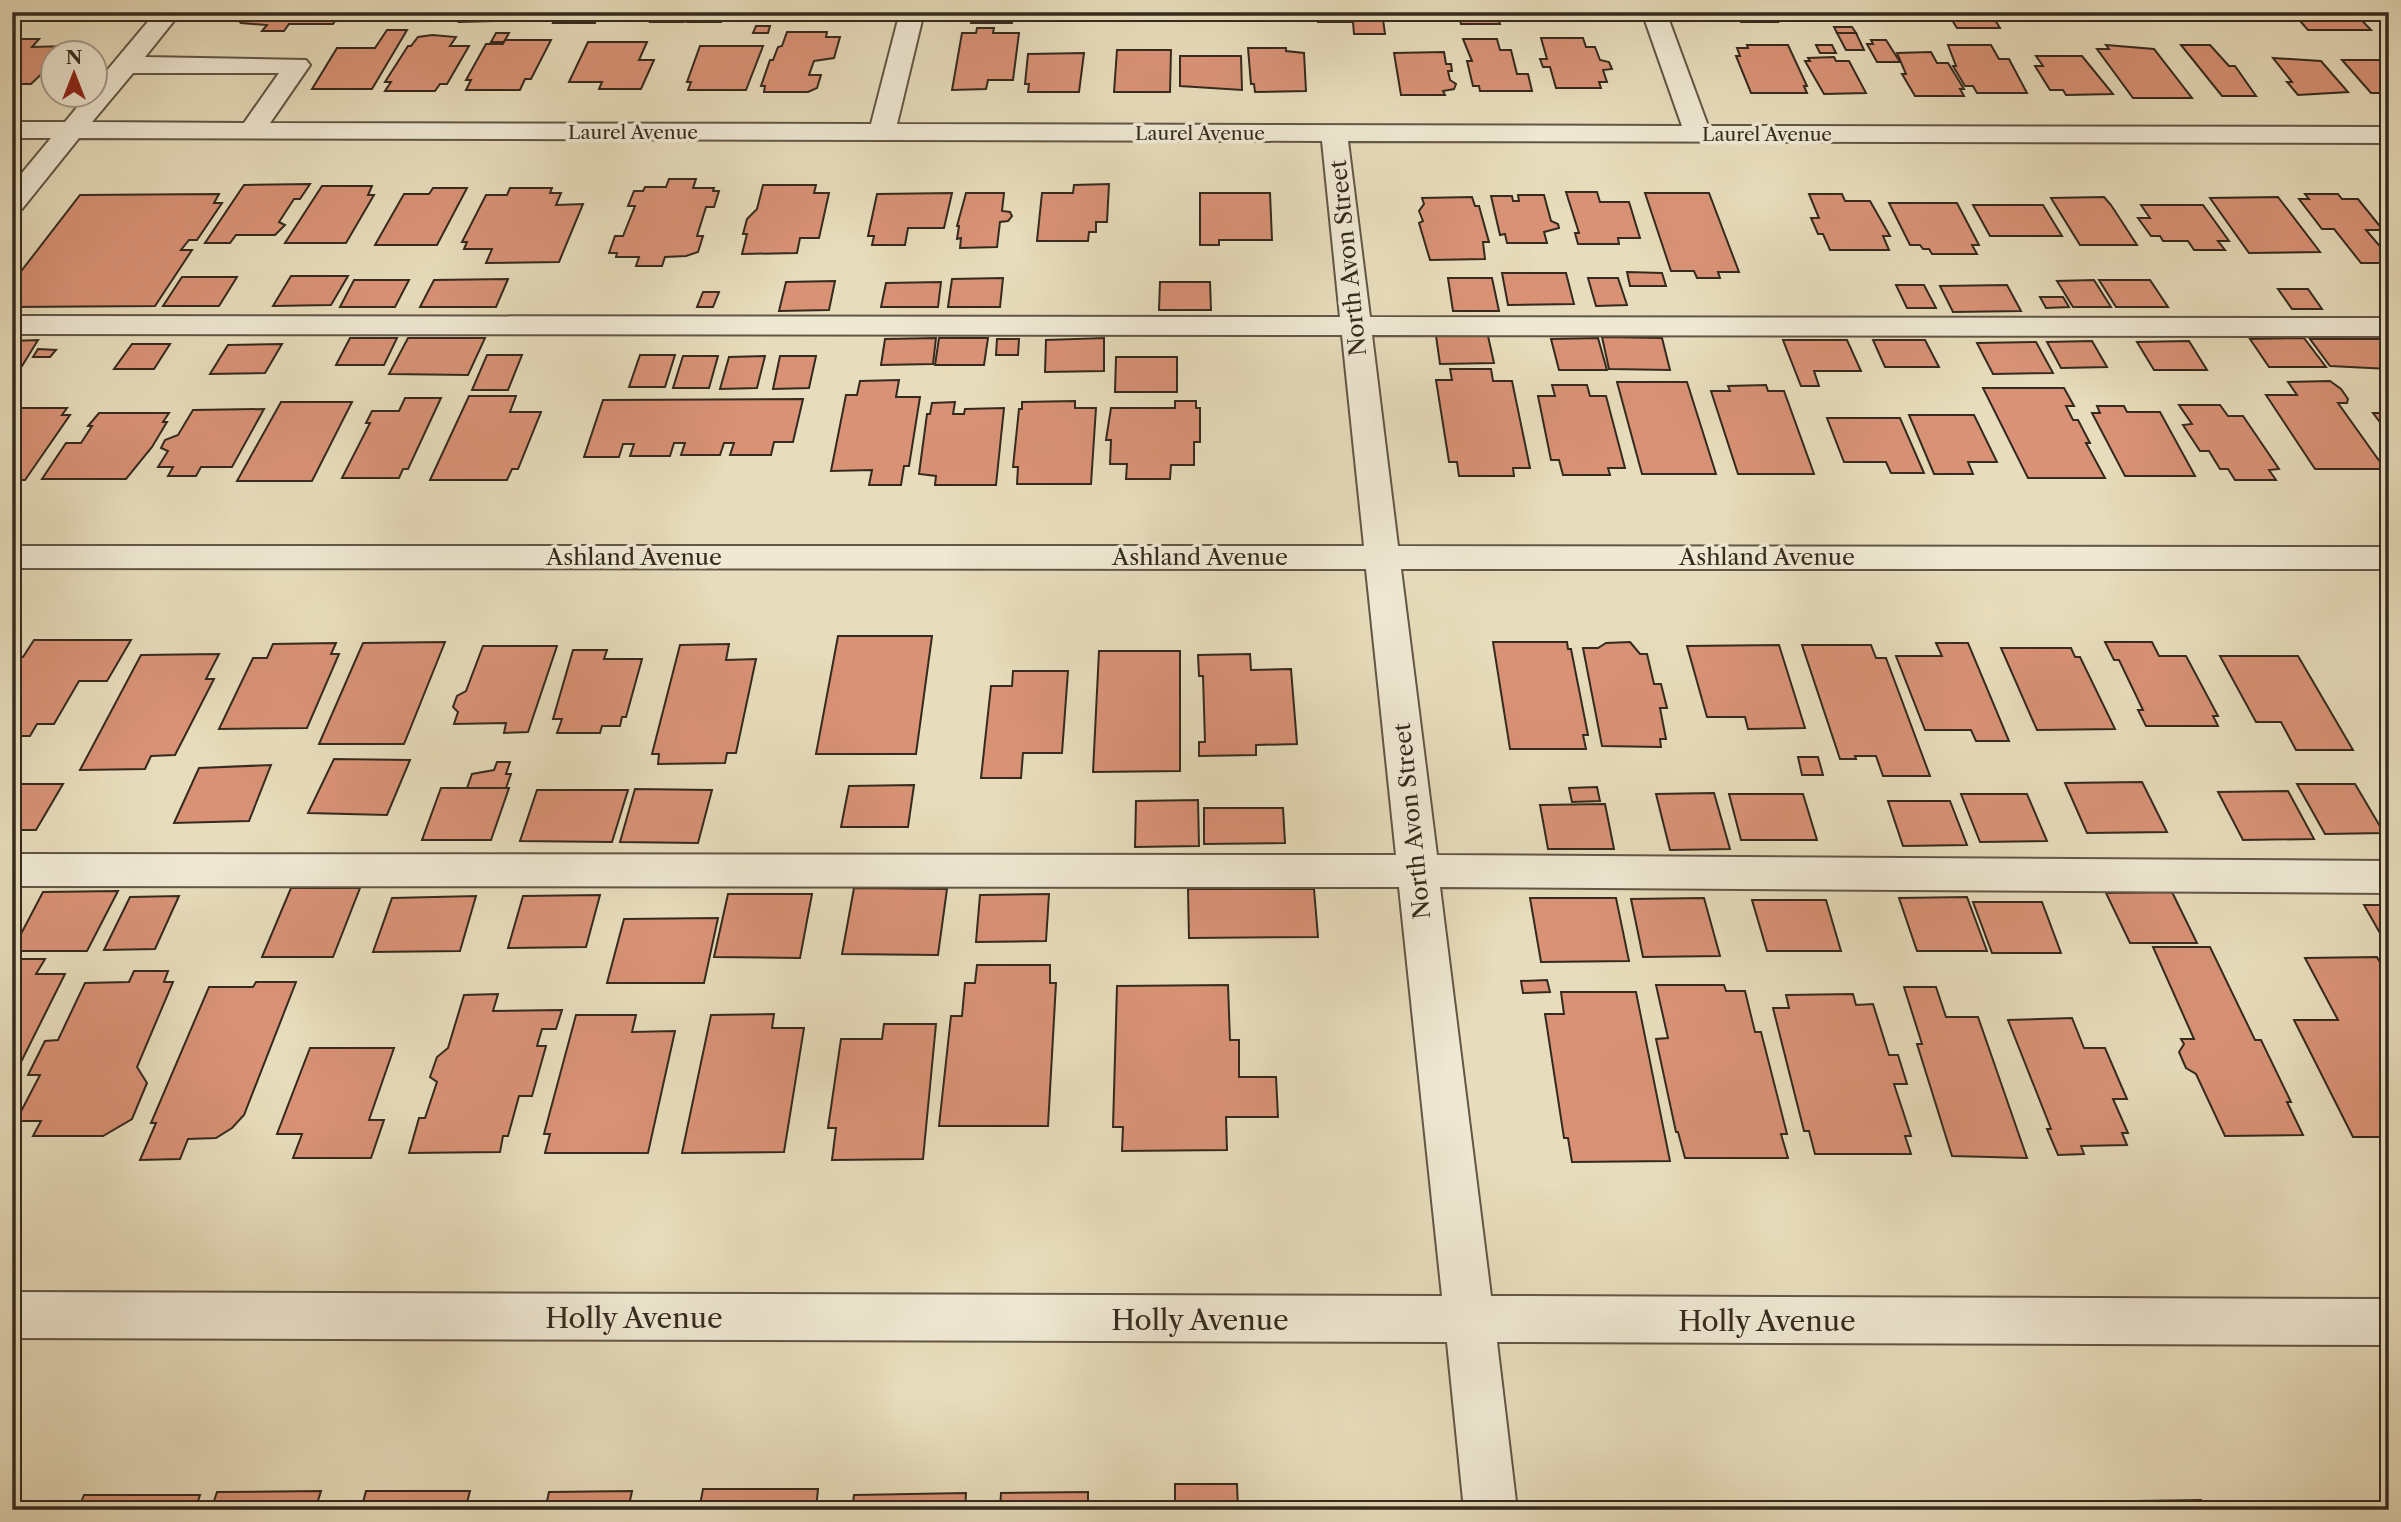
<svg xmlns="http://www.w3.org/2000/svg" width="2401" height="1522" font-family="'Libre Caslon Text',serif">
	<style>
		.building { fill: #d99276; stroke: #352a1e; stroke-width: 2 }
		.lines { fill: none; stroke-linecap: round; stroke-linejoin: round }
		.minor-casing { stroke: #625645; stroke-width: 4 }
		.minor { fill: #efe8d3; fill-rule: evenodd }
		.labels { text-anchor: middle; stroke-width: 7; stroke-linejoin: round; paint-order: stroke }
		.far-street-label { font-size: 19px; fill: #352a1e; stroke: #efe8d3 }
		.street-label { font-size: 23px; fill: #352a1e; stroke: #efe8d3 }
		.near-street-label { font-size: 28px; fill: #352a1e; stroke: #efe8d3 }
	</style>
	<rect width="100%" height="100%" fill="#e7dcbb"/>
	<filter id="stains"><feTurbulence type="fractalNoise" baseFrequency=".00286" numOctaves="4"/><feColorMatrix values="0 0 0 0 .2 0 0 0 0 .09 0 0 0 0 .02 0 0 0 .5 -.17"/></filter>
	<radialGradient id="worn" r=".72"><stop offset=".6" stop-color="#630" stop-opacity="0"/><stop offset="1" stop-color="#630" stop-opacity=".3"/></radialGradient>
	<!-- building -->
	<g class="building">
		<path d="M43,12H84L76,20H36Z"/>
		<path d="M240,12H341L333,24H289L284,31H262L267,25L241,23L236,18Z"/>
		<path d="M464,12H500L495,21L459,22Z"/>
		<path d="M559,12H599L595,23H553Z"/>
		<path d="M654,12H688L684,22H650Z"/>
		<path d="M691,12H724L721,22H687Z"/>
		<path d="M807,12H844L842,21H804Z"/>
		<path d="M973,12H1014L1012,23H971Z"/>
		<path d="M1063,12H1102L1101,20H1062Z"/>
		<path d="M1317,12H1382L1385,34H1354L1353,22H1318Z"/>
		<path d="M1458,12H1496L1500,24H1461Z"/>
		<path d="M1531,12H1567L1568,16L1532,17Z"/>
		<path d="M1737,12H1773L1778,22H1741Z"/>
		<path d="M1947,12H1990L2000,28H1957Z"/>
		<path d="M2292,12H2354L2371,30H2308Z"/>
		<path d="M756,26H770L768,33H753Z"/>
		<path d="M1834,27H1852L1856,33H1837Z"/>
		<path d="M977,28H994L993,33H1019L1013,80H988L986,89L952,90L962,33H976Z"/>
		<path d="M387,30H407L372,89H312L337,48H375Z"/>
		<path d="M787,32H827L826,37H840L834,58L814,61L809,75H821L817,88L808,92H764L765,86H761L770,60H773L778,47L782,46Z"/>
		<path d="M496,33H509L504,42H491Z"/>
		<path d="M1837,33H1856L1864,50H1846Z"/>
		<path d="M432,35L456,37L450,46H469L447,84H440L435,91H385L391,82H385L408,46H411L418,37Z"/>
		<path d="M1541,38H1583L1586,47H1595L1600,60L1609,62L1612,69L1603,70L1607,82H1599L1601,88H1556L1550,67H1543L1540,59H1547Z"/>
		<path d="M12,39H39L32,47L68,46L63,52H52V64L31,84H12Z"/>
		<path d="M1463,39H1497L1500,50H1511L1517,74H1528L1532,91H1480L1479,86H1473L1467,61H1472Z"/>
		<path d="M505,40H551L531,79H525L520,90H466L471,80H466L486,44H503Z"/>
		<path d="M1871,40H1886L1900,62H1877L1867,44H1873Z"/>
		<path d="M588,42H647L639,60H654L641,89H599L602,82H569Z"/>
		<path d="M1747,45H1788L1807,86H1804L1807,93H1751L1736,56H1740L1737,48H1748Z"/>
		<path d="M1816,45H1832L1836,53H1820Z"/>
		<path d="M1948,45H1991L1999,59H2009L2027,93H1977L1973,86H1965L1953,66H1956Z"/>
		<path d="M2106,45L2154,49L2192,98H2133L2097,49H2109Z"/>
		<path d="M2181,45H2210L2229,66H2235L2256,96H2222Z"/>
		<path d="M700,46H763L746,90H688L691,82H687Z"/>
		<path d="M1248,48H1286V51L1304,53L1306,91L1255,92L1254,84H1251Z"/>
		<path d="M1117,50H1171L1170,92H1114Z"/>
		<path d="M1444,52L1446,64H1451L1452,71H1448L1450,80L1456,84L1454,89L1443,91L1445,95H1401L1394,53Z"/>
		<path d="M1931,52L1937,63H1948L1964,89H1960L1964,96H1915L1902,74H1906L1897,53Z"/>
		<path d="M1084,53L1079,92H1028L1029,84H1025L1028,54Z"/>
		<path d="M1180,56H1241L1242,90L1180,86Z"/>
		<path d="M2036,56H2082L2113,94L2066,95L2063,90H2050L2035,66H2043Z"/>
		<path d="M1834,57L1836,61H1849L1866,93L1824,94L1805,61H1810L1808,58Z"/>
		<path d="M2273,58L2321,61L2348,92L2298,95L2287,82H2292Z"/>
		<path d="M2342,60H2389V93H2371Z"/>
		<path d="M669,179H696L693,188H714L713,191H719L714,207H706L697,236H703L698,252L686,256L665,257L662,266H636L639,257H616L617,253H609L615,236H623L635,206H628L634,191H643L645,187H666Z"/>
		<path d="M310,184L300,199H294L279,222L285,225L275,235H236L230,243H205L244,185Z"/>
		<path d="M1109,184L1107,222H1096V232H1089L1088,241H1037L1042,193H1073L1074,185Z"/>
		<path d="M763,185H816L814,193H829L819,238H800L797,253L742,254L747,234H743L747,219L757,209Z"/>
		<path d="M322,186H372L368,195H374L346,243H285Z"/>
		<path d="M433,188H467L437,245H375L404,194H429Z"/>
		<path d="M510,188H552L550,193H561L556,205L583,204L559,262L486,263L492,249H464L467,242H462L486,195H507Z"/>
		<path d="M1566,192H1597L1600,202H1629L1640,238H1618L1619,244H1578L1575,233H1579Z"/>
		<path d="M952,193L944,228H908L905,245H872L874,236H868L877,194Z"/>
		<path d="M966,193H1004L1002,211L1010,212L1012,216L1008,221L1000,222L997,247L960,248L961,238L957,239L959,226H957Z"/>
		<path d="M1200,193H1270L1272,240H1219V245H1200Z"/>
		<path d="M1645,193H1709L1739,272H1718L1720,278H1697L1694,271H1671Z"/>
		<path d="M219,194L214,203H222L197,240H189L181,250H192L155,306L12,307V283L80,195Z"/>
		<path d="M1809,194H1842L1845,201H1870L1890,236H1883L1889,250H1830L1823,234H1818L1811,218H1819Z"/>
		<path d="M2305,194H2338L2342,199H2358L2383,230H2366L2389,257V263H2361L2334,229H2322L2299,199H2309Z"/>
		<path d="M1518,195H1544L1551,221L1558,224L1559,228L1544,232L1547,243H1507L1505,234L1500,235L1491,196H1512L1513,201H1519Z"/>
		<path d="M1472,197L1475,206H1479L1489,242H1483L1485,259L1430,260L1419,223L1423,221L1419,211L1424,204L1422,198Z"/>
		<path d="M2104,197L2111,205L2137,245H2080L2051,198Z"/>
		<path d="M2278,197L2320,252L2249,253L2210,198Z"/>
		<path d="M1889,203H1957L1979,245H1972L1977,254H1932L1929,249H1923L1920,245H1910Z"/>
		<path d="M1973,205H2043L2062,236H1990Z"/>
		<path d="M2141,205H2203L2229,241H2218L2225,250H2194L2188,241H2163L2160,236H2151L2138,218H2150Z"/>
		<path d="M1627,272L1662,273L1666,286H1630Z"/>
		<path d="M1502,273H1566L1574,304L1508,305Z"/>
		<path d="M291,276H348L331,305L273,306Z"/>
		<path d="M182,277H237L219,306H163Z"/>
		<path d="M1003,278L1000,307H948L952,279Z"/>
		<path d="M1448,278H1492L1499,311H1453Z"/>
		<path d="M1588,278H1618L1627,305L1596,306Z"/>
		<path d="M508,279L496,307H420L434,280Z"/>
		<path d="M354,280H409L395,307H340Z"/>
		<path d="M2094,280L2111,307H2073L2057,281Z"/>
		<path d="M2099,280H2150L2168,307H2116Z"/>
		<path d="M835,281L829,310L779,311L786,282Z"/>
		<path d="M941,282L938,307H881L886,283Z"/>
		<path d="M1160,282H1210L1211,310H1159Z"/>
		<path d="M1896,285H1924L1936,308H1907Z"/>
		<path d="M2007,285L2021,311L1953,312L1940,286Z"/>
		<path d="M2278,289H2308L2322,309H2292Z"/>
		<path d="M703,292H719L713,307H697Z"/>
		<path d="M2040,297H2063L2069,307L2046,308Z"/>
		<path d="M1436,336H1488L1494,363L1440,364Z"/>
		<path d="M1602,337L1662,338L1670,370L1609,369Z"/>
		<path d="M350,338H397L384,365H336Z"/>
		<path d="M408,338H485L468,375L389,374Z"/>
		<path d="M936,338L933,364L881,365L885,339Z"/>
		<path d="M939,338H988L984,365H935Z"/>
		<path d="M1104,338V371L1045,372L1046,340Z"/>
		<path d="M1598,338L1607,370H1559L1551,339Z"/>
		<path d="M2304,338L2326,367H2269L2250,339Z"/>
		<path d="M997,339H1019L1018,355H996Z"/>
		<path d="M2310,339H2389V369L2330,366Z"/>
		<path d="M38,340L22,366H12V341Z"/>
		<path d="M1783,340H1847L1861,371H1814L1819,386H1801Z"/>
		<path d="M1873,340H1925L1939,367H1885Z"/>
		<path d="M2092,341L2107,367L2061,368L2047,342Z"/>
		<path d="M2189,341L2207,370H2154L2137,342Z"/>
		<path d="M2036,342L2053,373L1993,374L1977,343Z"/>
		<path d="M132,344H170L154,369H114Z"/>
		<path d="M282,344L265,373L210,374L228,345Z"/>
		<path d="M38,349L56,350L50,357H33Z"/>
		<path d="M487,355H522L508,390H472Z"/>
		<path d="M640,355H675L665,387H629Z"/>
		<path d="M683,356H718L709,388H673Z"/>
		<path d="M765,356L757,388L720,389L729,357Z"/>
		<path d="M780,356H816L809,388L773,389Z"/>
		<path d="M1116,357H1177V392H1115Z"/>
		<path d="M1450,369H1491L1493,381H1512L1530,468H1513L1514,476H1459L1457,462H1449L1436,380H1452Z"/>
		<path d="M899,380L896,397H920L909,466H904L901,485H869L872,470L831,471L846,395H857L860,381Z"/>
		<path d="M2330,381L2341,389L2348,399L2347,403H2338L2385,469H2315L2266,395H2297L2288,382Z"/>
		<path d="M1617,382H1687L1716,474H1642Z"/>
		<path d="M1552,385H1587L1590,396H1606L1625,468H1608L1610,475H1563L1559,460H1551L1538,396H1555Z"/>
		<path d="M1766,385L1768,391H1784L1814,474H1738L1711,391H1730L1728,386Z"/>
		<path d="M1983,388H2064L2074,406H2066L2073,420H2078L2090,443H2086L2105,478H2028Z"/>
		<path d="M469,396H516L510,412H541L518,469H512L507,480H430Z"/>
		<path d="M405,398H441L408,469H403L399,478H342L370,423H366L372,411H399Z"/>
		<path d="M803,399L793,442H774L771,455H730L734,443H724L720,455H681L685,443H674L670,456H630L634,444H623L619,457H584L603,400Z"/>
		<path d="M1075,401V408H1096L1091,484H1017L1018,467H1013L1019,409H1022V402Z"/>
		<path d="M1175,401H1196V408H1200V442H1194V465H1171L1170,479H1126L1127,464H1110L1111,440H1106L1111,408H1175Z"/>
		<path d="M281,402H352L312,481H237Z"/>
		<path d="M955,402L953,414H964L965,409L1004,408L996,485H935L936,476L919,474L927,414H930L932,403Z"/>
		<path d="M2179,405H2220L2228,416H2243L2279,469L2269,470L2276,480H2235L2228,469H2220L2209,451H2200L2183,425L2192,424Z"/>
		<path d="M2097,406H2124L2127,412H2160L2195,476H2125L2092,413H2100Z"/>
		<path d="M12,408H67L62,415H70L25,480H12Z"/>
		<path d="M264,409L232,467H201L196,476H168L173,467H158L168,451L161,448L165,440L178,435L193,410Z"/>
		<path d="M99,413H169L163,422H167L152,447L126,479H42L66,443H81L92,426H88Z"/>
		<path d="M2373,413H2389V434Z"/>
		<path d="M1909,415H1974L1997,462H1968L1973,474H1934Z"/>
		<path d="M1827,418H1900L1924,473H1891L1886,462H1844Z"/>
		<path d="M838,636H932L916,754H816Z"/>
		<path d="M34,640H131L107,681H79L54,724H37L30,736H12V657H23Z"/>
		<path d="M445,642L404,744H319L363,643Z"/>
		<path d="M1493,642H1567L1568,649H1571L1588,735H1583L1586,749H1510Z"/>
		<path d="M1630,642L1640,654H1647L1654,684H1661L1667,708H1660L1666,739H1660L1661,747L1602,746L1583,648H1598L1606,643Z"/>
		<path d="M2105,642H2152L2159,656H2186L2218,716H2213L2218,726H2146L2138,710H2143L2119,660H2114Z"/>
		<path d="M336,643L331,654H339L307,728L219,729L253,658H267L273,644Z"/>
		<path d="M1936,643H1968L2009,741H1976L1971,730H1925L1896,656H1942Z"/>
		<path d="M729,644L726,660L756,659L736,753H727L725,763L658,764L659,754H652L680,645Z"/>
		<path d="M1779,645L1805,728L1748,729L1745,717H1707L1687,646Z"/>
		<path d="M1802,645H1871L1876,658H1886L1930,776H1883L1876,756H1855L1856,759H1840Z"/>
		<path d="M483,646H557L528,732L504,733L506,723L454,724L458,712L453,707L457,696L466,691Z"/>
		<path d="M2001,648H2071L2075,657H2080L2115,729L2037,730Z"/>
		<path d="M573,650H607L604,659H642L626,717H622L620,726H602L600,733H557L562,719H553Z"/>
		<path d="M1099,651H1180V771L1093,772Z"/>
		<path d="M219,654L206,679H214L175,755L151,756L145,769L80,770L141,655Z"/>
		<path d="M1250,654L1251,670L1291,669L1297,744L1256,745V755L1199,756V742H1205L1203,676H1199L1198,655Z"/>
		<path d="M2220,656H2298L2353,750H2296L2281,722H2256Z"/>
		<path d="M1013,671H1068L1062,753H1023L1021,778H981L991,686H1012Z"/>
		<path d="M1798,757H1818L1823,775H1802Z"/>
		<path d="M334,759L410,760L387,815L308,813Z"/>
		<path d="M497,762H510L506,774H511L506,788H467L472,774L494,770Z"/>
		<path d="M271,765L249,821L174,823L199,768Z"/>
		<path d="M2142,782L2167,832L2087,833L2065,783Z"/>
		<path d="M12,784H63L36,830H12Z"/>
		<path d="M2297,784H2355L2384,833L2325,834Z"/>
		<path d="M914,785L908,827H841L849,786Z"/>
		<path d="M1597,787L1600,801L1572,802L1569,788Z"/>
		<path d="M441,788H509L491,840H422Z"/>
		<path d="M635,789L712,790L698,843L620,842Z"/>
		<path d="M537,790H628L612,842L520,841Z"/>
		<path d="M2288,791L2314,839L2243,840L2218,792Z"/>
		<path d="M1714,793L1730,849L1670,850L1656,794Z"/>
		<path d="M1729,794H1803L1817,840H1741Z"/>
		<path d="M1961,794H2027L2047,841L1980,842Z"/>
		<path d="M1198,800L1199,846L1135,847L1136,801Z"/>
		<path d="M1888,801H1950L1967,845L1903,846Z"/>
		<path d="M1605,804L1614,849H1548L1540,805Z"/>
		<path d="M1204,808H1283L1285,843L1204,844Z"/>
		<path d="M291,888H360L333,957H262Z"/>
		<path d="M854,888L947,889L938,955L842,954Z"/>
		<path d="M1188,889H1314L1318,937L1189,938Z"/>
		<path d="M118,891L87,951H12L43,892Z"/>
		<path d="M2172,892L2197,943H2130L2106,893Z"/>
		<path d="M728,894H812L800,958L714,957Z"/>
		<path d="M1049,894L1046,941L976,942L980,895Z"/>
		<path d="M600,895L586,947L508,948L523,896Z"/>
		<path d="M179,896L155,949L104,950L130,897Z"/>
		<path d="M476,896L460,951L373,952L392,898Z"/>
		<path d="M1967,897L1987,951H1917L1899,898Z"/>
		<path d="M1530,898H1616L1629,961L1541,962Z"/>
		<path d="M1704,898L1720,956L1643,957L1631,899Z"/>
		<path d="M1752,900H1826L1841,951H1767Z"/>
		<path d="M1973,902H2042L2061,953H1992Z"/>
		<path d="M2364,905H2389V949Z"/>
		<path d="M718,918L704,983H607L624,919Z"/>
		<path d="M2153,947H2210L2255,1040H2261L2291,1102H2287L2303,1135L2225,1136L2196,1074L2186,1068L2179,1052L2184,1044L2181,1039H2194Z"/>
		<path d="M2377,957L2389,978V1137H2353L2294,1020H2338L2305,958Z"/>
		<path d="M12,959H45L36,974H65L12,1080Z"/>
		<path d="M977,965H1050V983H1056L1048,1126H939L951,1016H962L965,983H975Z"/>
		<path d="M134,971H168L164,982H173L137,1067L147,1083L132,1119L103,1136H33L41,1121H16L40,1075H28L45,1041L58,1040L85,983L129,982Z"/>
		<path d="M1547,980L1550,992L1523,993L1521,981Z"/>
		<path d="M256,982H296L244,1115L232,1128L216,1138L188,1139L180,1159L140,1160L156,1123H151L209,987H253Z"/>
		<path d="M1228,985L1230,1040H1239V1077H1276L1278,1117H1226L1227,1150L1122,1151L1123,1127H1113L1117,986Z"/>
		<path d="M1656,985H1724L1726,991H1745L1755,1032H1761L1787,1134H1781L1788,1158H1685L1678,1132H1676L1656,1039L1668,1038Z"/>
		<path d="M1904,987H1936L1946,1017H1978L2027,1158L1952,1156L1917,1044H1922Z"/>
		<path d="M1561,992H1636L1670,1161L1572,1162L1568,1138H1564L1545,1014H1564Z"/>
		<path d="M498,994L493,1011L562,1010L556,1029H542L537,1046H546L532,1096H519L508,1136H503L500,1152L409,1153L419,1118H425L437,1082L430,1077L437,1057L448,1048L464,995Z"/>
		<path d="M1853,994L1856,1005L1873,1004L1889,1055H1898L1907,1084H1894L1911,1136H1905L1911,1154H1815L1809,1131H1804L1773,1008H1789L1786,995Z"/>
		<path d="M774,1014L772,1028H804L784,1152L682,1153L711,1015Z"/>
		<path d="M576,1015H636L632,1032L675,1031L648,1153H545L550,1134H544Z"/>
		<path d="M2072,1018L2084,1048H2105L2127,1099H2113L2128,1133H2122L2127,1145L2081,1146L2084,1154L2058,1155L2047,1129H2051L2008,1020Z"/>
		<path d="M884,1024H936L923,1159L832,1160L836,1128H828L841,1039H882Z"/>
		<path d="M310,1048H394L369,1120H384L371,1158H293L302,1134H277Z"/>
		<path d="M1175,1484H1237L1238,1510H1175Z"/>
		<path d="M703,1489H818L816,1510H699Z"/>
		<path d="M321,1491L315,1510H211L217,1492Z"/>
		<path d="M366,1491H470L465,1510H361Z"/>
		<path d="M632,1491L628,1510H545L549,1492Z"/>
		<path d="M1088,1492V1510H1000L1001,1493Z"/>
		<path d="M966,1493L965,1510H852L854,1495Z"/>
		<path d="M84,1495H200L195,1510H78Z"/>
		<path d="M2201,1500L2204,1510H2074L2071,1502Z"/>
		<path d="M2371,1506L2372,1510H2230L2229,1507Z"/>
	</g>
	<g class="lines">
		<!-- minor casing -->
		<g class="minor-casing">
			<path id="minor" d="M156,12H181L145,57L306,60L310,65L270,123L871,124L900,12H924L897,124L1682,126L1642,12H1666L1708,126L2389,127V143L1348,141L1370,317L2389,318V336L1372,335L1398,546L2389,547V569H1401L1437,855L2389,861V893L1440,887L1491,1296L2389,1299V1345L1497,1342L1517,1510H1464L1447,1342L12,1338V1292L1442,1296L1399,887L12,886V854L1396,855L1366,569L12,568V546H1364L1342,335L12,334V316L1340,317L1322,141L79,138L22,209L12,211V185L51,138H12V122H65L88,94H94V86ZM133,73H279L244,123L92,122Z"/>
		</g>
		<!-- minor -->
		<use href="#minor" class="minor"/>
	</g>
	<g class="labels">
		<!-- far-street labels -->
		<g class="far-street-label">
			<text x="633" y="139">Laurel Avenue</text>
			<text x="1200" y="140">Laurel Avenue</text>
			<text x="1767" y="141">Laurel Avenue</text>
		</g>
		<!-- street labels -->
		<g class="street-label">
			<text transform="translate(1348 258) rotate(-96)" y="8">North Avon Street</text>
			<text x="634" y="565">Ashland Avenue</text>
			<text x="1200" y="565">Ashland Avenue</text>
			<text x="1767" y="565">Ashland Avenue</text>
			<text transform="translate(1412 821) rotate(-96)" y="8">North Avon Street</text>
		</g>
		<!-- near-street labels -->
		<g class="near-street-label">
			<text x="634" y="1328">Holly Avenue</text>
			<text x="1200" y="1330">Holly Avenue</text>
			<text x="1767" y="1331">Holly Avenue</text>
		</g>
	</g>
	<!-- margin -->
	<rect width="2401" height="1522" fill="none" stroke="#e7dcbb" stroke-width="42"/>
	<rect x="14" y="14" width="2373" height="1494" fill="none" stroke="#352a1e" stroke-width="3.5"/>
	<rect x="21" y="21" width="2359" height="1480" fill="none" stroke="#352a1e" stroke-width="2"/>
	<!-- north arrow -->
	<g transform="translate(74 74)"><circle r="33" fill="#efe8d3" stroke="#a59c8b" stroke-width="2"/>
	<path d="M0-5L12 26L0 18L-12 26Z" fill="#8f2418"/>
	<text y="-10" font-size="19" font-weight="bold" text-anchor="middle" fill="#352a1e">N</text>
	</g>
	<rect width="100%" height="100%" filter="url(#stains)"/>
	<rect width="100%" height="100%" fill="url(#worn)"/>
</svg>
